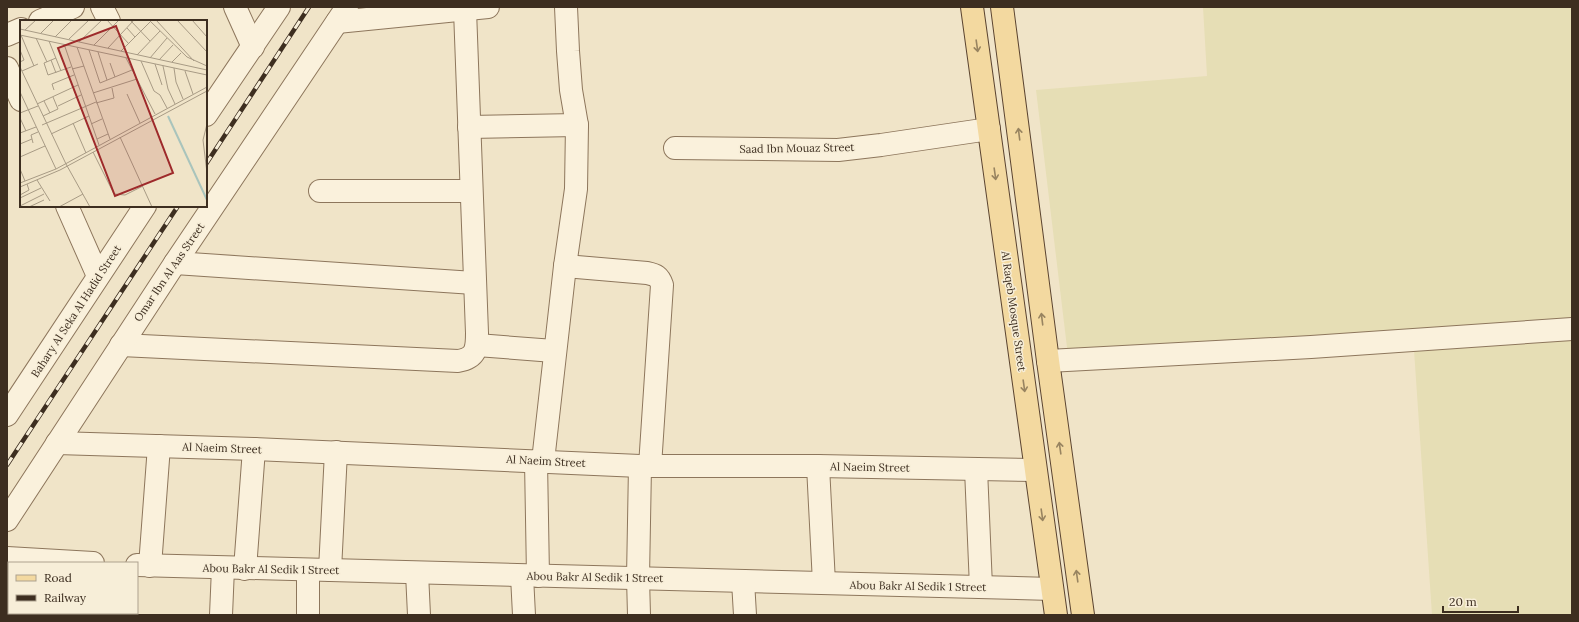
<svg xmlns="http://www.w3.org/2000/svg" width="1579" height="622" font-family="Lora,serif">
	<style>
		.farmland { fill: #e6deb5 }
		.lines { fill: none; stroke-linecap: round; stroke-linejoin: round }
		.minor-casing { stroke: #8d765c; stroke-width: 24 }
		.major-casing { stroke: #5b4430; stroke-width: 24 }
		.minor { stroke: #faf1dc; stroke-width: 22 }
		.major { stroke: #f3d9a0; stroke-width: 22 }
		.rail-casing { stroke: #3d2e20; stroke-width: 4.5 }
		.rail { stroke: #f7eed8; stroke-width: 3; stroke-dasharray: 9; stroke-linecap: butt }
		.oneway { stroke: #988460 }
		.labels { text-anchor: middle; stroke-width: 3; stroke-linejoin: round; paint-order: stroke }
		.street-label { font-size: 11px; fill: #3d2e20; stroke: #f7eed8 }
		.inset-river { fill: none; stroke: #a9c4bc; stroke-width: 2 }
		.inset-road { fill: none; stroke: #a89b85; stroke-width: 1 }
		.view { fill: #9e2a2b; fill-opacity: 0.15; stroke: #9e2a2b; stroke-width: 2 }
		.inset-edge { fill: none; stroke: #3d2e20; stroke-width: 2 }
	</style>
	<rect width="100%" height="100%" fill="#f0e4c8"/>
	<!-- farmland -->
	<path class="farmland" d="M1203,7H1572V615H1432L1414,350L1069,364L1036,90L1207,76Z"/>
	<g class="lines">
		<!-- minor casing -->
		<g class="minor-casing">
			<g id="minor">
				<path d="M102,7L109,21"/>
				<path d="M235,7L253,47"/>
				<path d="M40,21L73,7"/>
				<path d="M337,22L488,7"/>
				<path d="M7,35L21,29"/>
				<path d="M7,68L21,100"/>
				<path d="M206,115L279,7"/>
				<path d="M469,127L577,125"/>
				<path d="M675,148L838,150L881,145L989,129"/>
				<path d="M320,191H471"/>
				<path d="M67,206L98,276"/>
				<path d="M175,263L474,283"/>
				<path d="M565,266L647,273C656,275 659,276 662,285L650,466"/>
				<path d="M121,345L458,361C476,358 477,349 477,333L465,10"/>
				<path d="M477,345L554,351"/>
				<path d="M1048,361L1311,347L1572,329"/>
				<path d="M7,415L145,206"/>
				<path d="M57,443L254,449L640,466H818L1035,470"/>
				<path d="M536,461L538,576"/>
				<path d="M543,461L565,266L576,189L577,125L571,90L568,51L566,7"/>
				<path d="M818,466L824,583"/>
				<path d="M976,469L981,587"/>
				<path d="M7,520L175,263L347,7"/>
				<path d="M7,558L93,563"/>
				<path d="M137,565L1052,589"/>
				<path d="M150,566L159,446"/>
				<path d="M245,569L254,449"/>
				<path d="M330,570L336,452"/>
				<path d="M417,573L419,615"/>
				<path d="M522,576L524,615"/>
				<path d="M743,581L745,615"/>
				<path d="M221,615L223,568"/>
				<path d="M308,615V570"/>
				<path d="M639,615L638,578L640,466"/>
			</g>
		</g>
		<!-- major casing -->
		<g class="major-casing">
			<g id="major">
				<path d="M972,7L1056,615"/>
				<path d="M1002,7L1048,361L1083,615"/>
			</g>
		</g>
		<!-- minor -->
		<use href="#minor" class="minor"/>
		<!-- major -->
		<use href="#major" class="major"/>
		<!-- rail casing -->
		<g class="rail-casing">
			<g id="rail">
				<path d="M206,164L309,7"/>
				<path d="M7,465L178,206"/>
			</g>
		</g>
		<!-- rail -->
		<use href="#rail" class="rail"/>
	</g>
	<!-- one-way arrows -->
	<defs><path id="oneway-shaft" d="M-6 0H5M1.5-3L5.5 0L1.5 3" fill="none" stroke-width="1.6" stroke-linecap="round" stroke-linejoin="round"/></defs>
	<g class="oneway">
		<use href="#oneway-shaft" transform="translate(977 46) rotate(82)"/>
		<use href="#oneway-shaft" transform="translate(1019 134) rotate(-97)"/>
		<use href="#oneway-shaft" transform="translate(995 174) rotate(82)"/>
		<use href="#oneway-shaft" transform="translate(1042 319) rotate(-97)"/>
		<use href="#oneway-shaft" transform="translate(1024 386) rotate(82)"/>
		<use href="#oneway-shaft" transform="translate(1060 448) rotate(-98)"/>
		<use href="#oneway-shaft" transform="translate(1042 515) rotate(82)"/>
		<use href="#oneway-shaft" transform="translate(1077 576) rotate(-98)"/>
	</g>
	<g class="labels">
		<!-- street labels -->
		<g class="street-label">
			<text transform="translate(797 148) rotate(-1)" y="4">Saad Ibn Mouaz Street</text>
			<text transform="translate(169 272) rotate(-56)" y="4">Omar Ibn Al Aas Street</text>
			<text transform="translate(76 311) rotate(-57)" y="4">Bahary Al Seka Al Hadid Street</text>
			<text transform="translate(1014 311) rotate(82)" y="4">Al Raqeb Mosque Street</text>
			<text transform="translate(222 448) rotate(2)" y="4">Al Naeim Street</text>
			<text transform="translate(546 461) rotate(3)" y="4">Al Naeim Street</text>
			<text transform="translate(870 467) rotate(1)" y="4">Al Naeim Street</text>
			<text transform="translate(271 569) rotate(1)" y="4">Abou Bakr Al Sedik 1 Street</text>
			<text transform="translate(595 577) rotate(1)" y="4">Abou Bakr Al Sedik 1 Street</text>
			<text transform="translate(918 586) rotate(1)" y="4">Abou Bakr Al Sedik 1 Street</text>
		</g>
	</g>
	<!-- overview -->
	<g transform="translate(20 20)">
		<rect width="187" height="187" fill="#f0e4c8"/>
		<path class="inset-river" d="M148,96L187,180"/>
		<path class="inset-road" d="M87,0L109,24M110,0L130,21M129,0L167,37L187,46M136,0L174,41M157,0L187,32M172,0L187,17M107,8L115,17M0,9L187,50M5,10L16,0M20,14L34,0M0,15L187,55M1,15L14,46M35,17L52,0M16,18L27,42M49,19L69,0M29,21L41,51M59,22L82,0M44,24L79,125M74,25L99,0M57,27L90,119M88,28L114,0M0,30L4,40L0,42M69,30L80,63L112,50M101,31L130,2M78,32L87,60M117,35L140,11M36,38L24,43L28,55L51,47M106,38L135,94M130,38L147,18M31,40L36,53M139,40L153,25M121,41L134,71L140,75L147,88M152,42L161,33M90,43L95,57M135,44L142,65M143,46L148,69L155,84M0,47L46,144L70,187M154,48L156,62L163,79M52,49L64,46M2,51L18,44M165,51L173,74M34,70L32,64L54,55M0,72L36,149M73,73L117,59M107,74L120,103M24,81L30,93M76,83L94,78L92,68M17,84L58,65M38,86L61,75M0,93L18,86M23,96L38,89L33,77M0,98L6,111M53,103L66,133M71,104L82,99M187,104L183,120L187,153M22,105L76,82M0,113L16,107M31,114L69,96M100,117L132,187M77,119L88,114M13,123L11,115L18,112M0,124L12,119M73,132L94,174L105,175L123,166M0,137L25,126M0,149L5,161M17,160L30,181M0,163L36,149L187,67M0,167L40,150L187,71M0,175L9,170L7,164M0,178L21,168M0,186L24,174M9,187L24,180M39,187L63,174"/>
		<path class="view" d="M96,6L153,153L95,176L38,28Z"/>
		<rect width="187" height="187" class="inset-edge"/>
	</g>
	<!-- border -->
	<rect width="1579" height="622" fill="none" stroke="#3d2e20" stroke-width="16"/>
	<!-- legend -->
	<rect x="8" y="562" width="130" height="52" fill="#f7eed8" stroke="#ada18e"/>
	<rect x="16" y="575" width="20" height="6" fill="#f3d9a0" stroke="#ada18e"/>
	<text x="44" y="582" font-size="12" fill="#3d2e20">Road</text>
	<rect x="16" y="595" width="20" height="6" fill="#3d2e20" stroke="#ada18e"/>
	<text x="44" y="602" font-size="12" fill="#3d2e20">Railway</text>
	<!-- scale -->
	<path d="M1443 606v6h75v-6" fill="none" stroke="#3d2e20" stroke-width="2"/>
	<text x="1449" y="606" font-size="12" fill="#3d2e20" stroke="#f7eed8" stroke-width="3" paint-order="stroke">20 m</text>
</svg>
